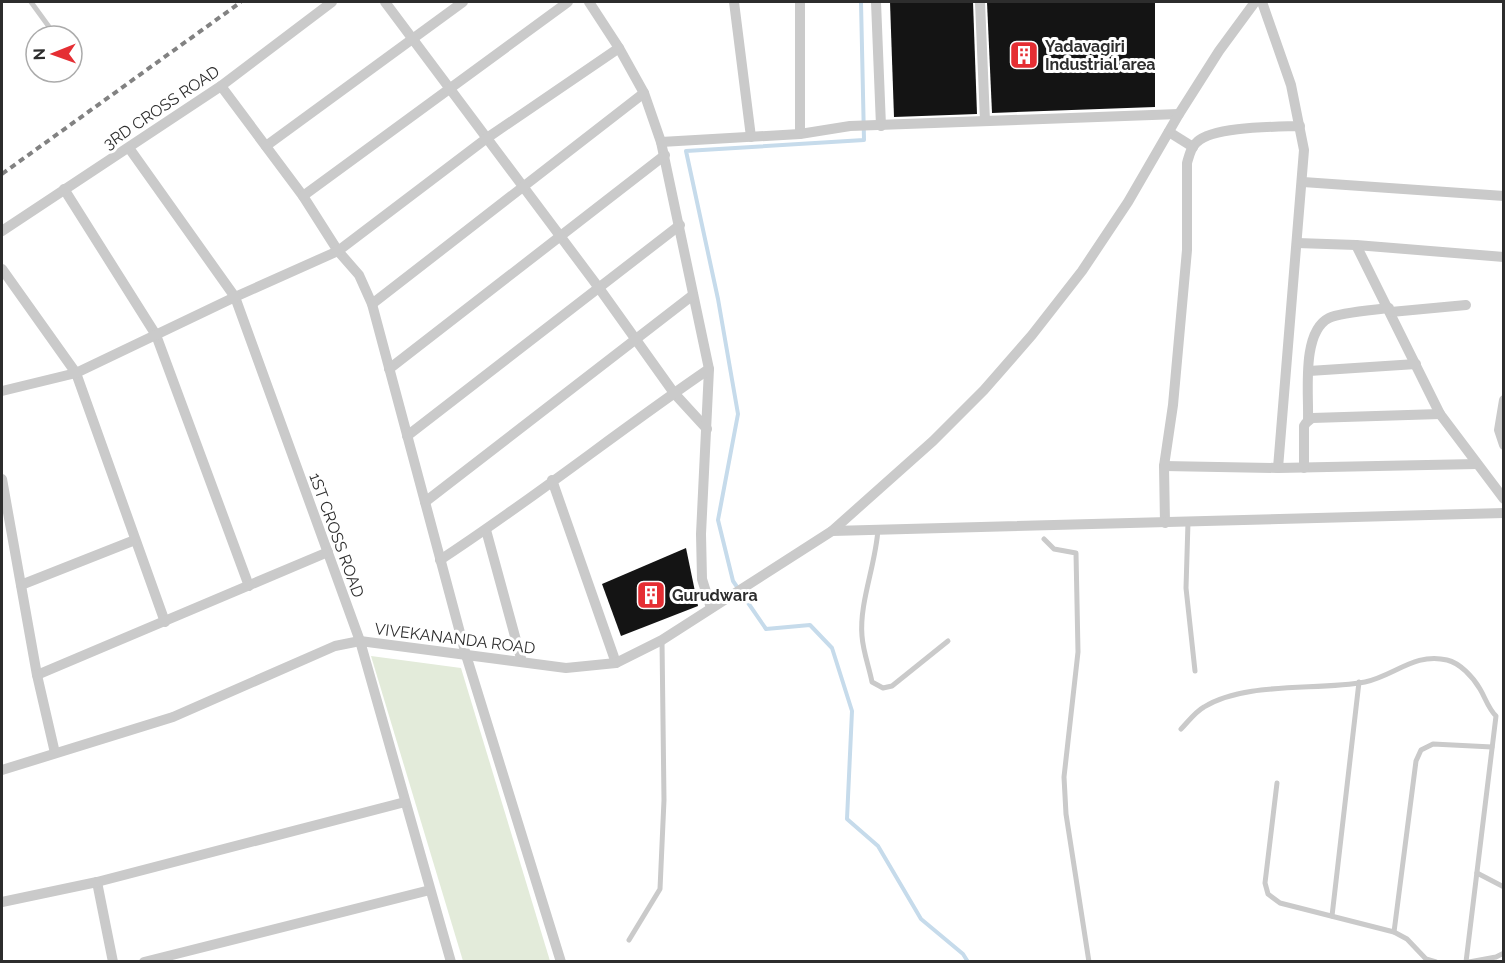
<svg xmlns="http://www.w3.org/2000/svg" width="1505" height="963" font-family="Raleway,sans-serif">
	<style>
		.green { fill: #e3ebda }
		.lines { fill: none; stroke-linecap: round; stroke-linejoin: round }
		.stream { stroke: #c6dbeb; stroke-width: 4 }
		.building { fill: #141414 }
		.service { stroke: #cacaca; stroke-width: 5 }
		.minor { stroke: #cacaca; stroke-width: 10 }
		.rail { stroke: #828282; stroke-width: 4; stroke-dasharray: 6 4.5; stroke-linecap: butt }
		.labels { text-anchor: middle; stroke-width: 6; stroke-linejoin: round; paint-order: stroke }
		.poi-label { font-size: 16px; font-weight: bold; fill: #2d2d2d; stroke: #fff; text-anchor: start }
		.street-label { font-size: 16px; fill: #2d2d2d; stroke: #fff }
	</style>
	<rect width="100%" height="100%" fill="#fff"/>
	<!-- green -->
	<path class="green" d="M371,656L461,668L550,961H463Z"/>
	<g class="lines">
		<!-- stream -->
		<path class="stream" d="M861,2L864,140L686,151L718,299L738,414L718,520L733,581L766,629L810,625L832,648L852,711L847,819L878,846L921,919L963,954L968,962"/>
	</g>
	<!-- building -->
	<g class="building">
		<path d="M890,2H973L977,114L894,117Z"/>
		<path d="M987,2H1155V107L992,113Z"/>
		<path d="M686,548L698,606L621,636L602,584Z"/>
	</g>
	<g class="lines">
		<!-- service -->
		<g class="service">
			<path d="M31,2L55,35"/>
			<path d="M1188,522L1186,588L1195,671"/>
			<path d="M878,529C876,564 859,603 862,636C863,651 869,667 872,682L883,688L892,686L948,641"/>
			<path d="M1044,539L1054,549L1076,553L1078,652L1064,777L1066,814L1089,962"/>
			<path d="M1181,729C1188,722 1195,712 1204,707C1245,681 1317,691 1365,682C1394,676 1415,652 1447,660C1460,663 1473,677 1480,689C1486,699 1488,708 1496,716L1466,962"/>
			<path d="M1277,783L1265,883L1268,894L1280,903L1394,932L1407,939L1426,959L1436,962"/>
			<path d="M1477,873L1504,887"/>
			<path d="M1332,916L1359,682"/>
			<path d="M1394,932L1416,761L1421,750L1433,744L1492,747"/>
			<path d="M629,940L660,889L664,800L662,641"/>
			<path d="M1469,962L1496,957L1504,953"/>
		</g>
		<!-- minor -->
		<g class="minor">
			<path d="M385,2L599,288L674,393L707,429"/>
			<path d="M589,2L619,48L644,93L661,142L709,369L701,534L702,579L711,608"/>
			<path d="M734,2L751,137"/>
			<path d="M800,2V134"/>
			<path d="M876,2L881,126"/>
			<path d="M980,2L985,121"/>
			<path d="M1262,2L1291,85L1304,150L1278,468"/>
			<path d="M221,86L303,196L338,251L359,275L372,304L466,655L561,962"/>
			<path d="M1169,132L1193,147"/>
			<path d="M661,142L800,134L850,126L1179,114"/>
			<path d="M266,146L463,2"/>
			<path d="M129,148L235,297L360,641L451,962"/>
			<path d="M1303,182L1504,196"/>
			<path d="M64,189L156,335L249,586"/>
			<path d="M303,196L568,2"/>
			<path d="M2,231L221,86L332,2"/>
			<path d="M1297,243L1356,245L1504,257"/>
			<path d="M1356,245L1440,414L1504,499"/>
			<path d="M2,269L76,373L165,622"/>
			<path d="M372,304L644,93"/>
			<path d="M1391,312L1466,305"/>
			<path d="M389,369L665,155"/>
			<path d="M1309,371L1416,364"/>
			<path d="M2,391L76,373L235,297L338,251L487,138L619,48"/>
			<path d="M1504,400L1499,430L1504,445"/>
			<path d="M1308,420C1309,394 1301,332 1329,318C1341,312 1374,310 1389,308"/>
			<path d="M407,436L680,225"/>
			<path d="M1164,466L1278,468L1477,464"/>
			<path d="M1304,468V426L1306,423L1312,418L1440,414"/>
			<path d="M2,479L37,675L55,753"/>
			<path d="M552,480L616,663"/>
			<path d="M425,502L693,295"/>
			<path d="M1165,523L1164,466L1173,405L1187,250V163C1189,156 1191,147 1197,142C1214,126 1277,127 1300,126"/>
			<path d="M486,530L522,662"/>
			<path d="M832,531L1504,513"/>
			<path d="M440,560C532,500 618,431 709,369"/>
			<path d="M21,585L135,540"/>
			<path d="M37,675L328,552"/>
			<path d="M2,770L173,717L335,646L360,641L566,668L616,663L662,640L832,531L933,441L984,390L1032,335L1082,271L1128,202L1179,114L1219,51L1255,2"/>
			<path d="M97,882L113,962"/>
			<path d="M2,902L97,882L405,802"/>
			<path d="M144,962L430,890"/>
		</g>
		<!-- rail -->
		<path class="rail" d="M2,174L241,2"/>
	</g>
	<!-- icons -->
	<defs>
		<g id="building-square" transform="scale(1.5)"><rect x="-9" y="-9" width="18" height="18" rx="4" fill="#e52e33" stroke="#fff"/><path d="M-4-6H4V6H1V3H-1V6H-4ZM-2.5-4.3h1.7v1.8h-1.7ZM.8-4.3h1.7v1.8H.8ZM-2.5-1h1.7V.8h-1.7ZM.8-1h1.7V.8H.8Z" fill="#fff"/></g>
	</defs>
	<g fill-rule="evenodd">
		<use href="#building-square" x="1024" y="55"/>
		<use href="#building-square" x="651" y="595"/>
	</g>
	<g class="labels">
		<!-- poi labels -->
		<g class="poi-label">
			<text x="1045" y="52">Yadavagiri<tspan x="1045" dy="18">Industrial area</tspan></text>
			<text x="672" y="601">Gurudwara</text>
		</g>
		<!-- street labels -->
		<g class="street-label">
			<text transform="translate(161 107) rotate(-34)" y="6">3RD CROSS ROAD</text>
			<text transform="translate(337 535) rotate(70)" y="6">1ST CROSS ROAD</text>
			<text transform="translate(455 638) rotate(7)" y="6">VIVEKANANDA ROAD</text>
		</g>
	</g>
	<!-- border -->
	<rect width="1505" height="963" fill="none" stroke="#2d2d2d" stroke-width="6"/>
	<!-- north arrow -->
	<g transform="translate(54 54) rotate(269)"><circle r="28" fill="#ffffff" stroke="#ababab" stroke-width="1.5"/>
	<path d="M0-4.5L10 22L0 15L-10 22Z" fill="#e52e33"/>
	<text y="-9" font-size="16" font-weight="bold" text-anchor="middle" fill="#2d2d2d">N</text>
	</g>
</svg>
